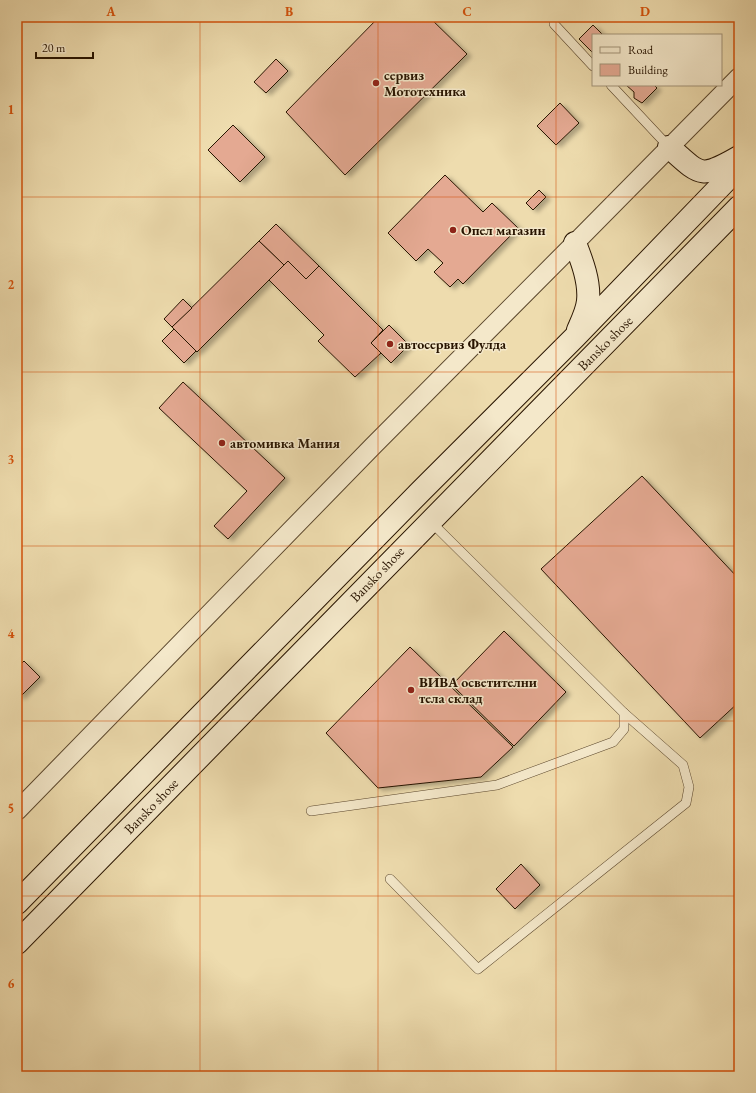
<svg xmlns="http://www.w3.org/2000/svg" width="756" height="1093" font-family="'EB Garamond',serif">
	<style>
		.building { fill: #e4a992; stroke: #281400; filter: url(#shadow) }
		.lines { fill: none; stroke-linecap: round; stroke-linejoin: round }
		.lane-casing { stroke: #5a462c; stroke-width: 10 }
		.street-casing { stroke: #5a462c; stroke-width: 20 }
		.secondary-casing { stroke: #281400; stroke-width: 24 }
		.lane { stroke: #f4e8ca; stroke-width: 9 }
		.street { stroke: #f4e8ca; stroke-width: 18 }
		.secondary { stroke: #f4e8ca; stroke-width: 22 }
		.grid { fill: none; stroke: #d5520b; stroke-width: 1; stroke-opacity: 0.55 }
		.poi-dot { fill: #8f2418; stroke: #f4e8ca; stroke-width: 1.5 }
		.labels { text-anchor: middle; stroke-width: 3; stroke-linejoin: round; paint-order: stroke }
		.poi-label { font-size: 14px; font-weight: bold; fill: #281400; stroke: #f4e8ca; text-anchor: start }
		.street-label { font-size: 14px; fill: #281400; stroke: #f4e8ca }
		.neatline { fill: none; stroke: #d5520b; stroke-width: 1.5 }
		.grid-label { font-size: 13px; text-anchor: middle; font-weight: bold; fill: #d5520b }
	</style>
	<defs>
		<filter id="shadow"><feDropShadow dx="4.5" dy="2.5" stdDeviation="2" flood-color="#0004"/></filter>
	</defs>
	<rect width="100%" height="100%" fill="#eedcae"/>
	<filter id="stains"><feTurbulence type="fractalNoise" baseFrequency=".005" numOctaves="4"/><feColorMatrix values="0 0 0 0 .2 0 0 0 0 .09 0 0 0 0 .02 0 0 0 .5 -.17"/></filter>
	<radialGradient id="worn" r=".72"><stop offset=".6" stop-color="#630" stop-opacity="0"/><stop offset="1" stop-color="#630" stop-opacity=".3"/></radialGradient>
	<!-- building -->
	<g class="building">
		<path d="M379,17H429L467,54L345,175L286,112Z"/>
		<path d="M593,25L603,35H593V53L579,39Z"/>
		<path d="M276,59L288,71L266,93L254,82Z"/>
		<path d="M626,85H654L657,88L642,103L634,98V92Z"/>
		<path d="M560,103L579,123L556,145L537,126Z"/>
		<path d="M233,125L265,157L240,182L208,150Z"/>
		<path d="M445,175L483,212L492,203L518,228L463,284L458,279L450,287L434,272L443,263L428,249L416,261L388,233Z"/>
		<path d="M539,190L546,197L533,210L526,203Z"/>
		<path d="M276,224L319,266L306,279L288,261L284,265L259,241Z"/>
		<path d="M259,241L284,265L197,352L172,327Z"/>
		<path d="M288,261L306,279L319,266L383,330L371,343L381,353L355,377L318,341L324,335L269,280Z"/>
		<path d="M183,299L192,308L172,327L164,319Z"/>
		<path d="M389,325L409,345L391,363L371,343Z"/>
		<path d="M174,329L196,351L184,363L162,341Z"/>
		<path d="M183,382L285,478L228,539L214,526L247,491L159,408Z"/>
		<path d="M642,476L739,579V702L700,738L541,569Z"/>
		<path d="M504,631L566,692L514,746L452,685Z"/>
		<path d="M410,647L513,747L481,777L378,788L326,733Z"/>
		<path d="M24,661L40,677L20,697L17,694V668Z"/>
		<path d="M521,864L540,885L515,909L496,889Z"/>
	</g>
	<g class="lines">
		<!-- lane casing -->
		<g class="lane-casing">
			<g id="lane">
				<path d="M554,24L593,66"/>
				<path d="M611,85L669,147"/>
				<path d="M311,811L497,785L613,742L624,729V713L430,521"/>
				<path d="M390,879L478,969L686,803L689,787L683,765L624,713"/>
			</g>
		</g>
		<!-- street casing -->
		<g class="street-casing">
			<path id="street" d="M17,811L373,446L575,243L739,77"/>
		</g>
		<!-- secondary casing -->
		<g class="secondary-casing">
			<g id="secondary">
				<path d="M669,147C701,176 701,179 739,157"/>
				<path d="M575,243C582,261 590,282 588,301C587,311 582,321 578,330"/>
				<path d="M17,903L420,492L575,337L739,167"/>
				<path d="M17,943L739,207"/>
			</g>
		</g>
		<!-- lane -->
		<use href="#lane" class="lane"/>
		<!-- street -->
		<use href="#street" class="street"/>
		<!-- secondary -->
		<use href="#secondary" class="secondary"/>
	</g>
	<!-- grid -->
	<path class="grid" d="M200,17V1076M378,17V1076M556,17V1076M17,197H739M17,372H739M17,546H739M17,721H739M17,896H739"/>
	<!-- markers -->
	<g class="poi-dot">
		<circle cx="376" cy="83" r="4"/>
		<circle cx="453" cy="230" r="4"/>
		<circle cx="390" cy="344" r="4"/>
		<circle cx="222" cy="443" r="4"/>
		<circle cx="411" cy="690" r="4"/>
	</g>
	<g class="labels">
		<!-- poi labels -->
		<g class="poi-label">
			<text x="384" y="80">сервиз<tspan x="384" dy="16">Мототехника</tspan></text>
			<text x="461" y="235">Опел магазин</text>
			<text x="398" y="349">автосервиз Фулда</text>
			<text x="230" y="448">автомивка Мания</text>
			<text x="419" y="687">ВИВА осветителни<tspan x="419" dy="16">тела склад</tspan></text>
		</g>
		<!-- street labels -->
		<g class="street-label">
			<text transform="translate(605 343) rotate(-45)" y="5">Bansko shose</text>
			<text transform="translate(377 574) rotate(-46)" y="5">Bansko shose</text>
			<text transform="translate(151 806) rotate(-46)" y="5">Bansko shose</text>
		</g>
	</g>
	<!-- margin -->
	<rect width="756" height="1093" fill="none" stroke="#eedcae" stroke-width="44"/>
	<!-- legend -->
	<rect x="592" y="34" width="130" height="52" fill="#f4e8ca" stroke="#a29379"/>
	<rect x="600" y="47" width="20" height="6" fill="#f4e8ca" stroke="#a29379"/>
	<text x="628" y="54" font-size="12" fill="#281400">Road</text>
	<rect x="600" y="64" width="20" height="12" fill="#e4a992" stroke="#a29379"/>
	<text x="628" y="74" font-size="12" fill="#281400">Building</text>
	<!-- scale -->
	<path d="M36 52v6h57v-6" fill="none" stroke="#281400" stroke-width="2"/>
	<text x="42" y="52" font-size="12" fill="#281400" stroke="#f4e8ca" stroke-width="3" paint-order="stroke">20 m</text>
	<rect x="22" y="22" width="712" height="1049" class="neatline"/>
	<g class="grid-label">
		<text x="111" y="16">A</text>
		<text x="289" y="16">B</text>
		<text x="467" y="16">C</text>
		<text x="645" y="16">D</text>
		<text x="11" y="114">1</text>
		<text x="11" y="289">2</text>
		<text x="11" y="464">3</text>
		<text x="11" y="638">4</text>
		<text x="11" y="813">5</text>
		<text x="11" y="988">6</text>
	</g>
	<rect width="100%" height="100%" filter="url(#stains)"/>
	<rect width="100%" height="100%" fill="url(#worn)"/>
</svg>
